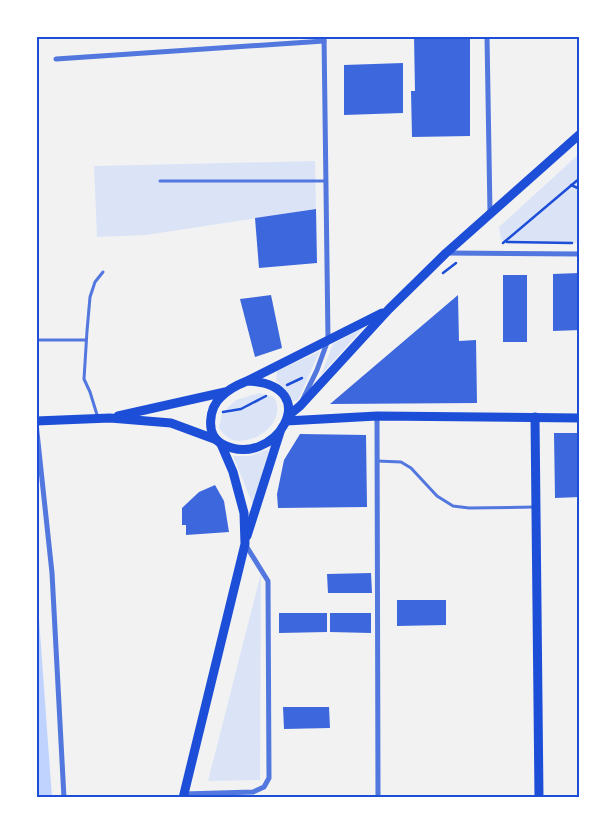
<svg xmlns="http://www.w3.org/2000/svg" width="616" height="834" font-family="'PT Serif',serif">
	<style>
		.green { fill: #dbe4f7 }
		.water { fill: #bfd3fe }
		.building { fill: #3d67dc }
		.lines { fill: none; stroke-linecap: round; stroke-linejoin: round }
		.path { stroke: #1d4ed8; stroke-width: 2.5 }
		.service { stroke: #5277de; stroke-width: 3 }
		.minor { stroke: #5277de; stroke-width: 5 }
		.secondary { stroke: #1d4ed8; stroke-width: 9 }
		.primary { stroke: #1d4ed8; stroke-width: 9 }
		.neatline { fill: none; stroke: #1d4ed8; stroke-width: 2 }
	</style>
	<rect width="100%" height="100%" fill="#f2f2f2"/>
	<!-- green -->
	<g class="green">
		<path d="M580,153V243L506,242L501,239L499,227Z"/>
		<path d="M315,161L316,209L146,235L97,237L94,166Z"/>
		<path d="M365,326L321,375L333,344Z"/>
		<path d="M320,351L298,400L293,401L285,388L276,381L277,371Z"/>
		<path d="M259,393L274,397C289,424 250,448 230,439C226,437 222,432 219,428L222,413L236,400Z"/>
		<path d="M269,449L253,505L233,456H250Z"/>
		<path d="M261,573L260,780L208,781Z"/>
	</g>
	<!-- water -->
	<path class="water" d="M36,577L52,798H36Z"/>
	<!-- building -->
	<g class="building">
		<path d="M414,36H470V136L412,137L411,91H415Z"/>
		<path d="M403,63V113L344,115V65Z"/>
		<path d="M316,209L317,263L259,268L255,218Z"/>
		<path d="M579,273L580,330L553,331V274Z"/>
		<rect x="503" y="275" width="24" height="67"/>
		<path d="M271,295L282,348L255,357L240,299Z"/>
		<path d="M458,295L459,341L476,340L477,403L330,404Z"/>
		<path d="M554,433H580V497L555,498Z"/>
		<path d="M300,434L366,435L367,507L278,508L277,494L284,460Z"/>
		<path d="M215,485L224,501L229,532L186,535V525H182V508L199,492Z"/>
		<path d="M371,573L372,593H328L327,574Z"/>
		<path d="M397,600H446V625L397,626Z"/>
		<path d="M279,613H327V632L279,633Z"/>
		<path d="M330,613H371V633L330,632Z"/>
		<path d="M283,707H329L330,728L284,729Z"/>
	</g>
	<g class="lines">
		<!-- path -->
		<g class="path">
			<path d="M571,185L580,189"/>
			<path d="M507,242L572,243"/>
			<path d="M503,243L580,178"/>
			<path d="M443,273L456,263"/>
			<path d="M287,385L302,378"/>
			<path d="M223,412L241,409L266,396"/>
		</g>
		<!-- service -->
		<g class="service">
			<path d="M160,181H325"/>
			<path d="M36,340H86"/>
			<path d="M98,418L90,392L84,379L87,331L90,297L95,282L103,272"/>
			<path d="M377,461L401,462L411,468L437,496L453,506L469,508L535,507"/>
		</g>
		<!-- minor -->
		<g class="minor">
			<path d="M487,36L490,213"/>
			<path d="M56,59L324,41"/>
			<path d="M446,253L580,254"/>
			<path d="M303,399L317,370L328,340L324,36"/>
			<path d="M377,416L378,798"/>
			<path d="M36,423L52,573L64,798"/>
			<path d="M184,794L253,792L264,787L269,778L268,581L245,544"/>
		</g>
		<!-- secondary -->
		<g class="secondary">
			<path d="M535,417L539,798"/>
			<path d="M286,421L377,416L580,418"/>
			<path d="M247,536L280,432"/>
			<path d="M183,798L245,544L244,513L233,472L221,444"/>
		</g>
		<!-- primary -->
		<g class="primary">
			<path d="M249,380L382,313"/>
			<path d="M247,381C328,384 274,472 222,444C205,435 209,408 221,397C228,389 237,385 247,381Z"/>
			<path d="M289,415L300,406L389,309L446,253L580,134"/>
			<path d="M118,416L225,392"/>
			<path d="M36,421L110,418L171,423L217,440"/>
		</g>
	</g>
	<!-- border -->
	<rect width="616" height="834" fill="none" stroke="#ffffff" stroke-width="75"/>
	<rect x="38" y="38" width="540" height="758" class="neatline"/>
</svg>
